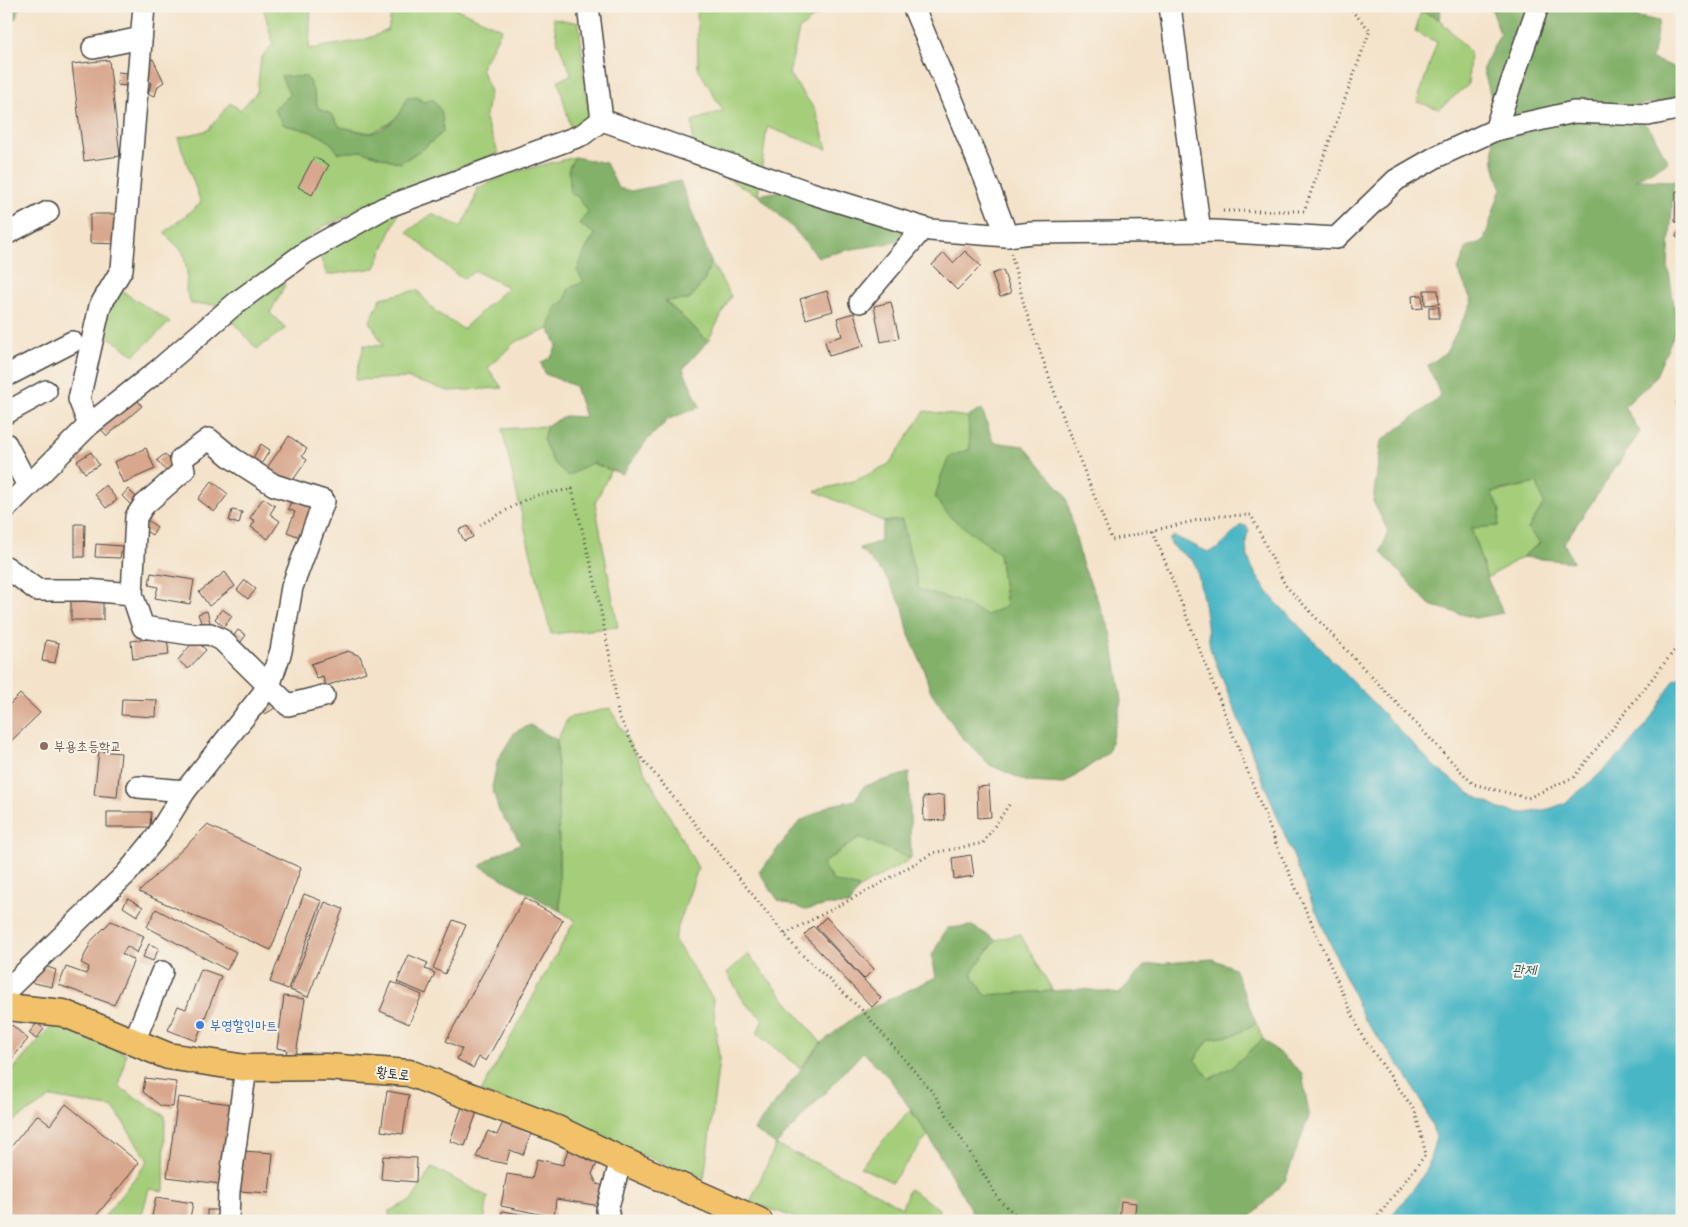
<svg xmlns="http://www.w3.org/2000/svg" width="1688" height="1227" font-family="Kalam,'Poor Story',sans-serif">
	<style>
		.green { fill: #a4ce7a; stroke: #687c52; fill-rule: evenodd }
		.forest { fill: #83b16a; stroke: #576e4a }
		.water { fill: #49b6c5; stroke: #3a7078 }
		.building { fill: #d8a78d }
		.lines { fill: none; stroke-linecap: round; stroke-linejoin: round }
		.minor-casing { stroke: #494743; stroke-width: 24 }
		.major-casing { stroke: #494743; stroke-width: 29 }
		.path { stroke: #494743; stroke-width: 3; stroke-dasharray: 1 4; stroke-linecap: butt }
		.minor { stroke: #fff; stroke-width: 21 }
		.major { stroke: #f2c26a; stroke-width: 26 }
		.education-dot { fill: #8d6e63; stroke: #f7f3e8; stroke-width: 2 }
		.shop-dot { fill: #3f7fe0; stroke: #f7f3e8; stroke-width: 2 }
		.labels { text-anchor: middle; stroke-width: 4; stroke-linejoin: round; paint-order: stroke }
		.education-label { font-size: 14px; fill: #785e54; stroke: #f7f3e8; text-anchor: start }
		.shop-label { font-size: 14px; fill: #366cbe; stroke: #f7f3e8; text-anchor: start }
		.street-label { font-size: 14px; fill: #2b2b2b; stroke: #f7f3e8 }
		.water-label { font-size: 15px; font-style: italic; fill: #365c61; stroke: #f7f3e8 }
	</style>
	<rect width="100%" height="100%" fill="#f7f3e8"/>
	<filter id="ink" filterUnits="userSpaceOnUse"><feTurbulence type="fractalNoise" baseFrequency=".02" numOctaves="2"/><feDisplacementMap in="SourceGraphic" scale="10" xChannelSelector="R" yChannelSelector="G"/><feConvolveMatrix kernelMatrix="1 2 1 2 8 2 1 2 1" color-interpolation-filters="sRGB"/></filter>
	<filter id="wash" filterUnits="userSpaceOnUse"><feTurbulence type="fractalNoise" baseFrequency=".0096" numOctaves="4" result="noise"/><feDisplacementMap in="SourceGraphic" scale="20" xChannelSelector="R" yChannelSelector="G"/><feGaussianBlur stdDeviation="1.12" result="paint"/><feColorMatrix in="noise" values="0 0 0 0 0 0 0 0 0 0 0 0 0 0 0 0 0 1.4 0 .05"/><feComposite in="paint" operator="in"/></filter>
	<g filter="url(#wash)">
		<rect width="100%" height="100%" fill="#f4e3ca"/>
		<!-- green -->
		<g class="green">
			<path d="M263,6H311L309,49L364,40L388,30L393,6H450L502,29L481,68L490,92L485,119L499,154L463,166L324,226L225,305L191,304L186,290L187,271L183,252L164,233L201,203L178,138L208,130L230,103L240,110L257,92L261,58L273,44ZM314,93L318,108L331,114L340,127L371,133L392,122L405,107L423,103L443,132L424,148L400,163L362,151L338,153C328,133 304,130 284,125L274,109L290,95Z"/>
			<path d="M697,6H827L799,30L789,74L816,111L827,149L767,127L758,195L689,159L693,134L692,121L723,111L698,68Z"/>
			<path d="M1421,11L1439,19L1470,52L1468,85L1439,109L1417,102L1437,42L1415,32Z"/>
			<path d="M553,18L579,23L589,117L571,128L558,80L572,75L558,43Z"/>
			<path d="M575,157L569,167L578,197L588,211L595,234L585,251V282L569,288L565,301L555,308L549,329L515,342L488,368L502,388L449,391L406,378L355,380L364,345L383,346L370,321L381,298L417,290L436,312L463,329L508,287L475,271L464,279L457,275L407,232L432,214L461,227L473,204L478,188L510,173Z"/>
			<path d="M401,207L375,268L327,275L319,253Z"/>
			<path d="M711,262L731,296L708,341L665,300H689L704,281Z"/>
			<path d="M276,281L285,285L270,313L286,328L257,349L232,321Z"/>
			<path d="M120,290L170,322L134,355L102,332L104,313Z"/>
			<path d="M1682,392V425L1680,426L1675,397Z"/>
			<path d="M925,411L968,417L970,449L950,517L999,553L1006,606L987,615L954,600L919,590L902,520L884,522L815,491L857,480L889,464Z"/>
			<path d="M547,426L543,439L553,462L592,463L611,470L595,503L618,627L551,634L528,542L502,429Z"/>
			<path d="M1537,483L1544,503L1528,529L1540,543L1522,557L1487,578L1471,528L1498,526L1491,493Z"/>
			<path d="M610,708L698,868L674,939L713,999L719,1060L704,1179L481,1092L575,920L560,911L557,740L568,718Z"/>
			<path d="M860,837L911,859L859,888L833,881L822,864Z"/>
			<path d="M1020,934L1053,991L985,995L971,973L996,940Z"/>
			<path d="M748,954L821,1043L800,1068L757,1034L763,1019L745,1003L727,973Z"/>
			<path d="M56,1020L126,1054L119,1087L165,1116L164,1191L149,1189L140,1221H101L148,1161L114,1108L51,1097L8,1125L6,1123V1078Z"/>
			<path d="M1256,1023L1263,1039L1232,1067L1209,1079L1195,1059L1209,1039L1235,1035Z"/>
			<path d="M910,1110L928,1135L892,1182L860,1167Z"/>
			<path d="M776,1145L853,1180L902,1208L909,1189L938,1208L942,1221H805L750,1202Z"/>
			<path d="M432,1167L488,1197L484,1221H390L389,1211L412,1200Z"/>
		</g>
		<!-- forest -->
		<g class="forest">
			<path d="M6,6H20L16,18L6,22Z"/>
			<path d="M1422,6H1441L1439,19L1421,11Z"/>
			<path d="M1491,6H1531L1543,17L1549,6H1634L1633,16L1659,21L1652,59L1682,70V98L1630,107L1653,133L1668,162L1635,180L1674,181L1668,265L1677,327L1655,378L1624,407L1640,432L1564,543L1573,562L1522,557L1540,543L1528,529L1544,503L1537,483L1491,492L1500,510L1498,526L1471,528L1487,578L1503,613L1475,618L1430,605L1381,552L1388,531L1373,501L1381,441L1441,397L1428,365L1446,353L1472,302L1458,270L1467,247L1484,241L1501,188L1494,164L1492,101L1483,68L1500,34Z"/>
			<path d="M281,76L307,77L314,93L318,108L331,114L340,127C348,128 365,134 372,133C387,130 404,113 406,98L418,97L423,102L433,99L442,113L443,132L424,148L400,163L362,151L338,153C328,133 304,130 284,125L274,109L290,95Z"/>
			<path d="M575,157L606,163L618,188L631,191L680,181L711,262L704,281L689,300L665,301L708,341L683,369L700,407L669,419L648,439L622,474L592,463L568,476L553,462L543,439L547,426L565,416L585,417L575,386L545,374L541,363L552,356L557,345L549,329L555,308L565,301L569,288L584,282L577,271L585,251L595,234L579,224L588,211L578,197L570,193L569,167Z"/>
			<path d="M780,191L907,229L898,242L852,249L818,257L794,229L758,195Z"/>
			<path d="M982,409L993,442L1024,446L1066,496L1082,563L1111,632L1122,701L1108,753L1064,784L1028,782L990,765L960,735L930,690L923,667L909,635L903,607L885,575L859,548L879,542L884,522L902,520L919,590L954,600L987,615L1006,606L999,553L950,517L935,498L941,476L949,457L970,449L968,417Z"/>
			<path d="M530,725L557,740L560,911L480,866L496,855L521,843L499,811L492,787L498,759L515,732Z"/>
			<path d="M909,773L911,859L859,837L822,864L833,881L859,888L849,905H828L805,910L778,900L759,872L799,822L831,805L855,800L864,786Z"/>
			<path d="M972,926L996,940L971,973L985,995L1083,989L1119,994L1145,965L1212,959L1234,968L1256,1023L1235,1035L1209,1039L1195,1059L1210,1079L1232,1067L1263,1039L1302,1073L1309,1116L1285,1181L1247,1221H983L972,1212L928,1135L890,1079L863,1052L776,1145L754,1130L821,1043L857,1015L936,977L932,955L947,928Z"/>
		</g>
		<!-- water -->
		<path class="water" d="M1241,525L1246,526L1249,530C1238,555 1261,584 1276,602L1435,767L1471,794L1500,809L1514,812L1526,813L1549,809L1565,803L1595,778L1623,752L1647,724L1674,680L1682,677V1221H1387L1418,1183L1428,1167L1436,1137L1423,1104L1404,1072L1364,1019L1347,981L1308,893L1210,648L1204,603L1196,566L1192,560L1173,547L1169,539L1174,536L1208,552L1218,549Z"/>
		<g id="blocks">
			<!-- building -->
			<g class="building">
				<path d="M153,59L164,82L158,86L155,96L148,94L151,84L142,64Z"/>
				<path d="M109,60L120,156L84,161L72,64Z"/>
				<path d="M118,72L128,73L127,86L117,85Z"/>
				<path d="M314,157L329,165L312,195L298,187Z"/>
				<path d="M1676,191H1682V222H1675Z"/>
				<path d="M90,214H119V244L90,243Z"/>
				<path d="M1682,225V240L1676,237Z"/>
				<path d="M965,251L981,266L957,290L932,265L944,253L953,263Z"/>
				<path d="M1003,270L1011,293L1000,297L992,274Z"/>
				<path d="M1424,290H1438L1439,304L1425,305Z"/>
				<path d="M827,291L833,311L806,319L800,299Z"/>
				<path d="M1422,295L1423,308L1413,309L1412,296Z"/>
				<path d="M891,302L899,338L881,342L874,306Z"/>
				<rect x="1429" y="307" width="10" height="11"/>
				<path d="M854,313L864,346L829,356L825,341L842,336L837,318Z"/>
				<path d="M135,397L142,406L107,436L99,427Z"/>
				<path d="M289,436L307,449L302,456L307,460L291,483L275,472L270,480L262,475Z"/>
				<path d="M261,444L270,450L260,466L251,461Z"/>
				<path d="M146,448L155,469L123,483L114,462Z"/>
				<path d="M91,452L99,465L85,473L77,461Z"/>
				<path d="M165,454L179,471L171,477L157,460Z"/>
				<path d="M212,481L228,494L214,512L198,499Z"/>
				<path d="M106,485L117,500L106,508L95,494Z"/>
				<path d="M128,489L141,502L134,508L122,496Z"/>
				<path d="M293,497L313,504L300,537L287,532L295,512L288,509Z"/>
				<path d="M263,498L275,506L270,514L280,521L268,539L251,527L255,521L250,518Z"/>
				<path d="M232,510L242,512L239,524L229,521Z"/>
				<path d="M143,517L157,527L152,535L138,526Z"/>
				<path d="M75,524H85L84,557H75Z"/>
				<path d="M468,526L473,537L464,541L459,530Z"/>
				<path d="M96,544L122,546L120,558L95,557Z"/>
				<path d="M225,572L235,586L209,606L199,592Z"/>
				<path d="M151,573L194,580L190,604L155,598L158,587L149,585Z"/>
				<path d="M245,580L256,589L248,599L237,590Z"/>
				<rect x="71" y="597" width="32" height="23"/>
				<path d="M222,609L232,616L224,627L215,619Z"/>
				<path d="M207,611L210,622L202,625L198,614Z"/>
				<path d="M238,630L246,635L238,646L230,641Z"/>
				<path d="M167,637L169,655L133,659L131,641Z"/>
				<path d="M46,640L59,643L55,663L42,661Z"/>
				<path d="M195,640L206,650L188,669L178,660Z"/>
				<path d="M348,651L360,656L366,672L326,686L323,677L317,679L311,664Z"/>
				<path d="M20,694L40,713L6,746V708Z"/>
				<path d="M122,699L157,700L156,717L121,715Z"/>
				<path d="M270,699L275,708L265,714L260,705Z"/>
				<path d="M99,751L121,753L117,797L94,795Z"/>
				<path d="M989,786L991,817L978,818L977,787Z"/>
				<path d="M944,795L945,820L924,821L923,797Z"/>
				<path d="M107,812H151L150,827H107Z"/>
				<path d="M207,825L301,868L271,950L139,892Z"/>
				<path d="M971,855L974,876L954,879L952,858Z"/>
				<path d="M304,894L322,901L288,989L270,982Z"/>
				<path d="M128,898L143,907L137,916L123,907Z"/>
				<path d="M524,898L563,920L486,1061L479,1057L473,1068L457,1059L462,1049L446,1041Z"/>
				<path d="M325,902L343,909L308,997L290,990Z"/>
				<path d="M156,909L236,952L227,970L147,927Z"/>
				<path d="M826,917L874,969L864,979L816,927Z"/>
				<path d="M453,920L466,925L445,974L433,968Z"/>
				<path d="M111,921L144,936L137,953L127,946L122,954L134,960L114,1005L59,985L66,967L86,974L89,967L81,963L92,940Z"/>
				<path d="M813,926L881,998L872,1007L804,935Z"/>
				<path d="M149,944L159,948L153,961L143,957Z"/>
				<path d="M409,955L428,963L425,969L435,973L426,994L397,982Z"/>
				<path d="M42,965L56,970L52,987L25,981Z"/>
				<path d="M201,969L221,976L196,1041L168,1030L178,1006L186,1009Z"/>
				<path d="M392,982L422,995L409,1024L380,1011Z"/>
				<path d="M284,996L305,999L296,1055L286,1054L287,1050L277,1048Z"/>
				<path d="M37,1023L44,1029L36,1039L29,1033Z"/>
				<path d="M12,1025L28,1039L6,1066V1032Z"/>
				<path d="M145,1078L176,1082L173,1107L161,1106L143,1092Z"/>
				<path d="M387,1091L409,1095L403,1134L381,1131Z"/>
				<path d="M178,1097L231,1104L220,1184L167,1177Z"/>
				<path d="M66,1104L139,1163L92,1221H6V1153L37,1115L50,1125Z"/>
				<path d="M463,1104L478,1109L465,1146L450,1141Z"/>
				<path d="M504,1120L531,1134L523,1155L510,1150L506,1164L476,1157L488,1131L497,1135Z"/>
				<path d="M568,1149L597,1163L592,1174L597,1184L604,1186L601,1206L556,1199L554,1217L501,1206L507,1174L532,1178L537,1159L563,1165Z"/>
				<path d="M243,1151L273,1153L269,1193L239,1191Z"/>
				<path d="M383,1156L417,1158L416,1182L381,1179Z"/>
				<path d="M156,1197L193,1203L190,1218L195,1221H151Z"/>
				<path d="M1121,1201L1136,1203L1134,1221H1119Z"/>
				<rect x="207" y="1210" width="12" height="11"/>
				<path d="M502,1211L536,1217V1221H501Z"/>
			</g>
		</g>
	</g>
	<g filter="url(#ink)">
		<use href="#blocks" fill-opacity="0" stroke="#494743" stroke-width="1"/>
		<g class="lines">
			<!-- minor casing -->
			<g class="minor-casing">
				<g id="minor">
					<path d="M913,6L989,188L1007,236"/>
					<path d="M1170,6L1200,232"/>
					<path d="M93,48L141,38"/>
					<path d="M602,120L811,193L930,230L1007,236L1032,233L1214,231L1336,238L1396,180L1436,157L1495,130L1538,6"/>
					<path d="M1495,130L1574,112L1648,115L1682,108"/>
					<path d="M6,234L48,212"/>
					<path d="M860,302L923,228"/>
					<path d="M6,376L72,342"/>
					<path d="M6,413L46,391"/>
					<path d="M89,425L79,399L100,306L122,269L144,6"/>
					<path d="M6,444L28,486"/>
					<path d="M6,508L89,425L156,372L236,303L306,252L384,208L582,135L602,120L588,6"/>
					<path d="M6,567L37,590H87L132,594L143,627L190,634H210L222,640L288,705L324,696"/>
					<path d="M138,787L185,791"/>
					<path d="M6,991L127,873L155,839L185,791L269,686L281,651L292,587L324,501L274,485L232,458L209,439L181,459L184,470L144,505L136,517L132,594"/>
					<path d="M134,1042L162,972"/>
					<path d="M228,1221L229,1191L246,1068"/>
					<path d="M610,1221L607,1210L621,1160"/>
				</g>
			</g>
			<!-- major casing -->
			<g class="major-casing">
				<path id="major" d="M6,1007L63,1013L168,1056L246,1068L326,1067L409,1073L557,1129L621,1160L759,1221"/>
			</g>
			<!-- path -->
			<g class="path">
				<path d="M1223,211H1304L1370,30L1347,6"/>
				<path d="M1011,253L1025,309L1069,433L1112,540L1216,516L1251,515L1285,585L1473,784L1528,798L1574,777L1682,641"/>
				<path d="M480,525L532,496L572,489L595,581L612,668L618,714L636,751L799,952L863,1011L934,1094L1000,1201L1023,1221"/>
				<path d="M1153,531L1277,846L1362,1036L1415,1111L1426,1154L1374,1221"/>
				<path d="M785,934L876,886L933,853L983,843L1011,802"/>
			</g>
			<!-- minor -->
			<use href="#minor" class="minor"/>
			<!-- major -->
			<use href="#major" class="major"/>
		</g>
	</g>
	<!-- markers -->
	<circle class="education-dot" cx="44" cy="746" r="5"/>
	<circle class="shop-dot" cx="200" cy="1025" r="5"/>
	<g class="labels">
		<!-- education labels -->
		<g class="education-label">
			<text x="54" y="751">부용초등학교</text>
		</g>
		<!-- shop labels -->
		<g class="shop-label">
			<text x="210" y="1030">부영할인마트</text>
		</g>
		<!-- street labels -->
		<g class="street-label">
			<text transform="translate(393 1073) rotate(7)" y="5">황토로</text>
		</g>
		<!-- water labels -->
		<g class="water-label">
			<text x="1524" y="975">관제</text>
		</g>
	</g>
	<!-- margin -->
	<rect width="1688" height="1227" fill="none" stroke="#f7f3e8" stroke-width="25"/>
</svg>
